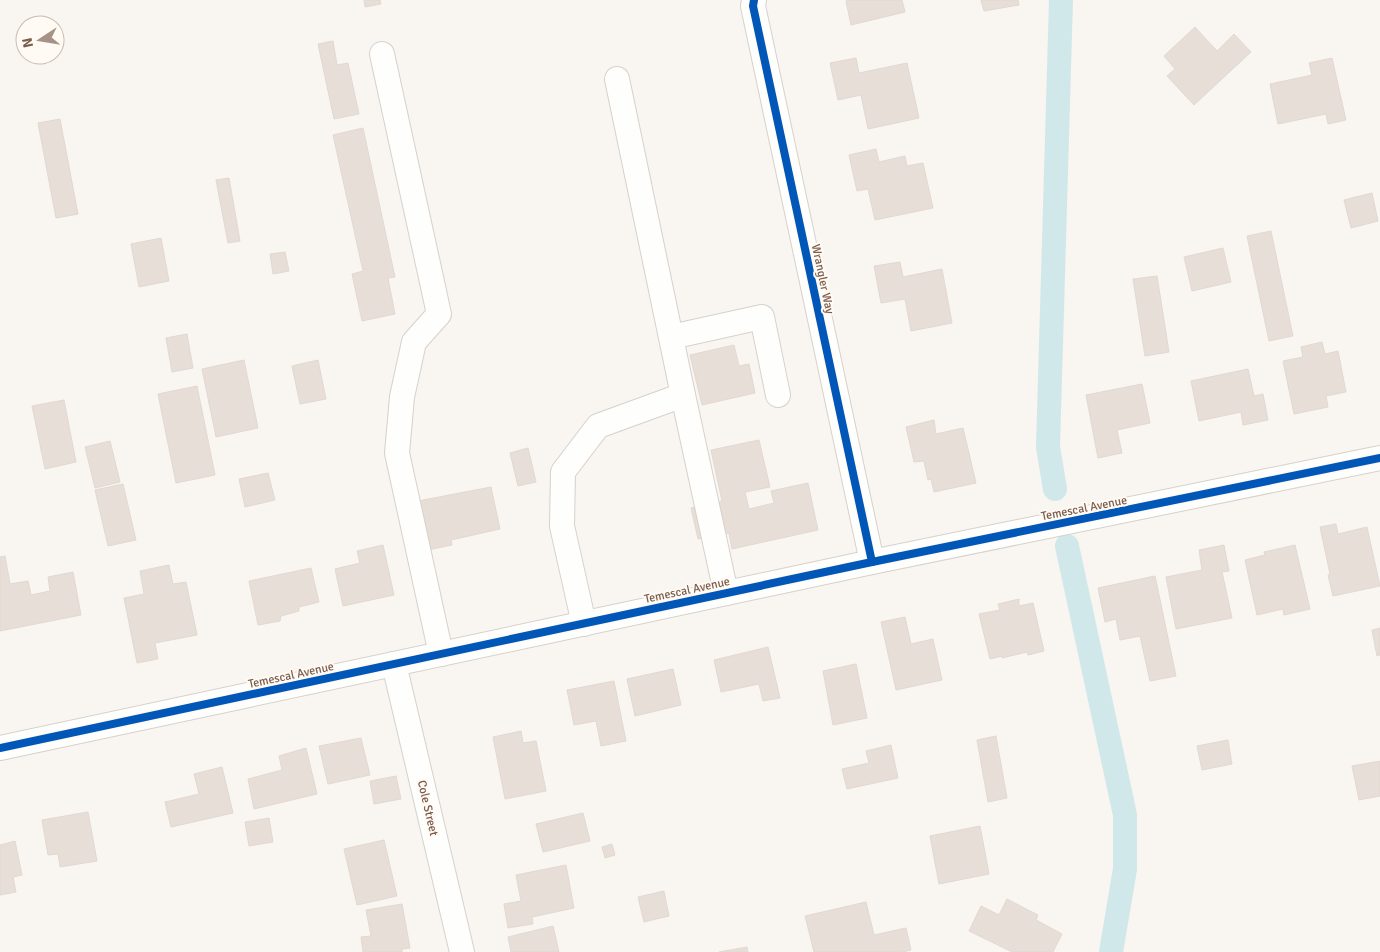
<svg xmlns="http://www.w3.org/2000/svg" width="1380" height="952" font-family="Signika,sans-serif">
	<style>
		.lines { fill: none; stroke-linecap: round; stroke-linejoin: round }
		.canal { stroke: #d0e8ea; stroke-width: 24 }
		.building { fill: #e6ded7; stroke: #e2d8d2 }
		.minor-casing { stroke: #d7d1cb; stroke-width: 26 }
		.minor { stroke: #fefefd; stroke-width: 24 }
		.cycleway-casing { stroke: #fffaf3; stroke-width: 11 }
		.cycleway { stroke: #0057b8; stroke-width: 8 }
		.labels { text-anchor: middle; stroke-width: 4; stroke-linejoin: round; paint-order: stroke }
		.street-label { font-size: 12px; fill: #7a5c4d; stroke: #fffaf3 }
	</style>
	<rect width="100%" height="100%" fill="#f9f5f0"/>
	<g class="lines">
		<!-- canal -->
		<g class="canal">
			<path d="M1055,489L1048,447L1061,0"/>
			<path d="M1067,546L1125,815V869L1111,952"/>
		</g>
	</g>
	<!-- building -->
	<g class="building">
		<path d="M364,0H380L381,4L365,7Z"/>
		<path d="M849,0H902L905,12L851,25L846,1Z"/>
		<path d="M981,0H1018L1019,5L984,11Z"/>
		<path d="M1195,27L1217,51L1234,34L1251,52L1194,105L1167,76L1175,69L1164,56Z"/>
		<path d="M333,41L337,65L348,63L359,114L334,119L318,44Z"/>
		<path d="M856,58L859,73L907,63L919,118L868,129L861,95L838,100L830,63Z"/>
		<path d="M1332,58L1346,120L1328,124L1326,114L1278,124L1270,84L1312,75L1309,63Z"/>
		<path d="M60,119L78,214L56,218L38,123Z"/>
		<path d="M363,128L395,277L388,278L395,314L362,321L352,274L363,271L333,135Z"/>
		<path d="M876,149L879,162L905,156L907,166L923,163L933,208L875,220L868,189L857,191L849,155Z"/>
		<path d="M229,178L240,241L228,243L216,180Z"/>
		<path d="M1372,193L1378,221L1351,228L1344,200Z"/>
		<path d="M1271,231L1293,336L1269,341L1247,236Z"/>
		<path d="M161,238L169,281L139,287L131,244Z"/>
		<path d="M1223,248L1231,282L1192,291L1184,257Z"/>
		<path d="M285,252L289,271L273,274L270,254Z"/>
		<path d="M900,262L903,277L942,269L952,323L911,331L905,299L881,303L874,266Z"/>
		<path d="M1157,276L1169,352L1145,356L1133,279Z"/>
		<path d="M187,334L193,368L172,372L166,338Z"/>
		<path d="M1322,342L1325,354L1338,351L1346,392L1326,396L1328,407L1294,414L1283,361L1303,357L1301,347Z"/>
		<path d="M734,345L739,366L749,364L755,393L702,405L690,355Z"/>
		<path d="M244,360L258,428L216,437L202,369Z"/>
		<path d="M318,360L326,399L300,404L292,366Z"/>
		<path d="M1248,369L1254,396L1263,394L1268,420L1243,425L1241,412L1199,421L1191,381Z"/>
		<path d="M1142,384L1150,423L1117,430L1122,453L1098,458L1086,395Z"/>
		<path d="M197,386L215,475L176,483L158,394Z"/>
		<path d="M64,400L76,462L45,469L32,406Z"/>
		<path d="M934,420L936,434L963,428L976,483L934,492L931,479L928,480L924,461L914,462L906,427Z"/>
		<path d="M759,440L770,487L745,492L749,509L774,503L771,491L808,483L818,530L732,549L729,533L698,539L691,508L722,501L711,450Z"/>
		<path d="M110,441L120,482L95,488L85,447Z"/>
		<path d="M528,448L536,482L518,486L510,453Z"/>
		<path d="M268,473L275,500L245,507L239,479Z"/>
		<path d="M123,484L136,540L108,546L95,490Z"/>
		<path d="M491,487L500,529L451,540L452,545L423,551L413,502Z"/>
		<path d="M1336,524L1338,534L1367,527L1380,586L1333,596L1328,575L1330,574L1320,527Z"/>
		<path d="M383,545L394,595L343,606L335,569L360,563L357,551Z"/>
		<path d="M1224,545L1229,571L1222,572L1232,618L1176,629L1166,577L1202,570L1199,550Z"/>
		<path d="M1295,545L1310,609L1284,615L1283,609L1257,615L1245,560L1265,555L1264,552Z"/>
		<path d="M5,556L10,584L28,581L31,595L50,591L48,577L73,572L81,615L0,631V557Z"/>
		<path d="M169,565L173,584L186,582L197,635L155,643L158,659L137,663L124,598L144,594L140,571Z"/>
		<path d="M311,568L319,602L299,607V611L281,616L280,621L258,625L249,581Z"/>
		<path d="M1155,576L1176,676L1150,681L1140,636L1120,640L1116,619L1105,622L1098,588Z"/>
		<path d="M1019,599V606L1033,603L1044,651L1028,655L1027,652L1002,658V656L990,659L979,614L1000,610L998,604Z"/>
		<path d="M905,617L911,644L933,639L942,680L896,690L881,622Z"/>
		<path d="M1380,628V655L1377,656L1372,630Z"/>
		<path d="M768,647L780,698L763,701L759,684L721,692L714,660Z"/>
		<path d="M856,664L867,718L833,725L823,671Z"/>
		<path d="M673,669L681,705L635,716L627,679Z"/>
		<path d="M614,681L626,741L601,746L596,721L574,725L567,690Z"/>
		<path d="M521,731L523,743L536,741L546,791L505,799L493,737Z"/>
		<path d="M996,736L1007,798L988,802L977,740Z"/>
		<path d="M361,738L370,775L328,784L319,746Z"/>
		<path d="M1228,740L1232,764L1202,770L1197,746Z"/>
		<path d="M891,745L898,778L847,789L842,769L869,763L866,751Z"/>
		<path d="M306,748L317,794L254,809L248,779L282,770L279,756Z"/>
		<path d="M1380,761V796L1359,800L1352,766Z"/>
		<path d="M222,767L233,813L171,827L165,802L199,794L194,774Z"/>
		<path d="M396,776L401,799L374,804L370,781Z"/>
		<path d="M88,812L97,861L60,867L58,854L48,855L42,820Z"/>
		<path d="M583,813L590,841L543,852L536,824Z"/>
		<path d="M269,818L273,842L249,846L245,822Z"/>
		<path d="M980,826L989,874L939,884L930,836Z"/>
		<path d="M384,840L397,896L357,905L344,849Z"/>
		<path d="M15,841L22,875L13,877L16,892L0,895V845Z"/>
		<path d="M612,844L615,855L605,858L602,847Z"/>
		<path d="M566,865L574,908L532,917L533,924L508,928L504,904L521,901L516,875Z"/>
		<path d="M664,891L669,916L644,922L638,897Z"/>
		<path d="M1007,899L1038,915L1036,920L1062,934L1053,952H1012L969,931L981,906L999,915Z"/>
		<path d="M866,902L874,935L906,928L911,950L903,952H814L805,916Z"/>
		<path d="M402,904L410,948L402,949V952H363L361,937L371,936L366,910Z"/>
		<path d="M553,926L559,952H511L508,937Z"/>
		<path d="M747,947L748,952H719Z"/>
	</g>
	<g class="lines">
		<!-- minor casing -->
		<g class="minor-casing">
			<g id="minor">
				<path d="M754,0L753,6L872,562"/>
				<path d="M382,54L439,314L414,342L402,397L397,453L441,654"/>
				<path d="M617,79L683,395"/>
				<path d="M671,337L762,317L778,395"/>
				<path d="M584,624L562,526L563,472L598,426L683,395L726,593"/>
				<path d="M394,664L462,952"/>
				<path d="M0,748L872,562L1380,458"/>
			</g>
		</g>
		<!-- minor -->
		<use href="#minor" class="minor"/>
		<!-- cycleway casing -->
		<g class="cycleway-casing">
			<g id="cycleway">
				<path d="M754,0L753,6L872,562"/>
				<path d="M0,748L872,562L1380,458"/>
			</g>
		</g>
		<!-- cycleway -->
		<use href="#cycleway" class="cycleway"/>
	</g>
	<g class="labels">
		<!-- street labels -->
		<g class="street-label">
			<text transform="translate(823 279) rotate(78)" y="4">Wrangler Way</text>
			<text transform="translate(1084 508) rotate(-11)" y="4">Temescal Avenue</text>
			<text transform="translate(687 590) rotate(-12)" y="4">Temescal Avenue</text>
			<text transform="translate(291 675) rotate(-12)" y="4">Temescal Avenue</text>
			<text transform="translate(428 808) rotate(77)" y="4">Cole Street</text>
		</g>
	</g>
	<!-- north arrow -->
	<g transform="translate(40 40) rotate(258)"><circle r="24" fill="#fffaf3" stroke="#cabbb1"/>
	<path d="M0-4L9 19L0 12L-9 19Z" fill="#a69286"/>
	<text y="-8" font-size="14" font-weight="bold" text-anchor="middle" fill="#7a5c4d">N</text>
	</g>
</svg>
